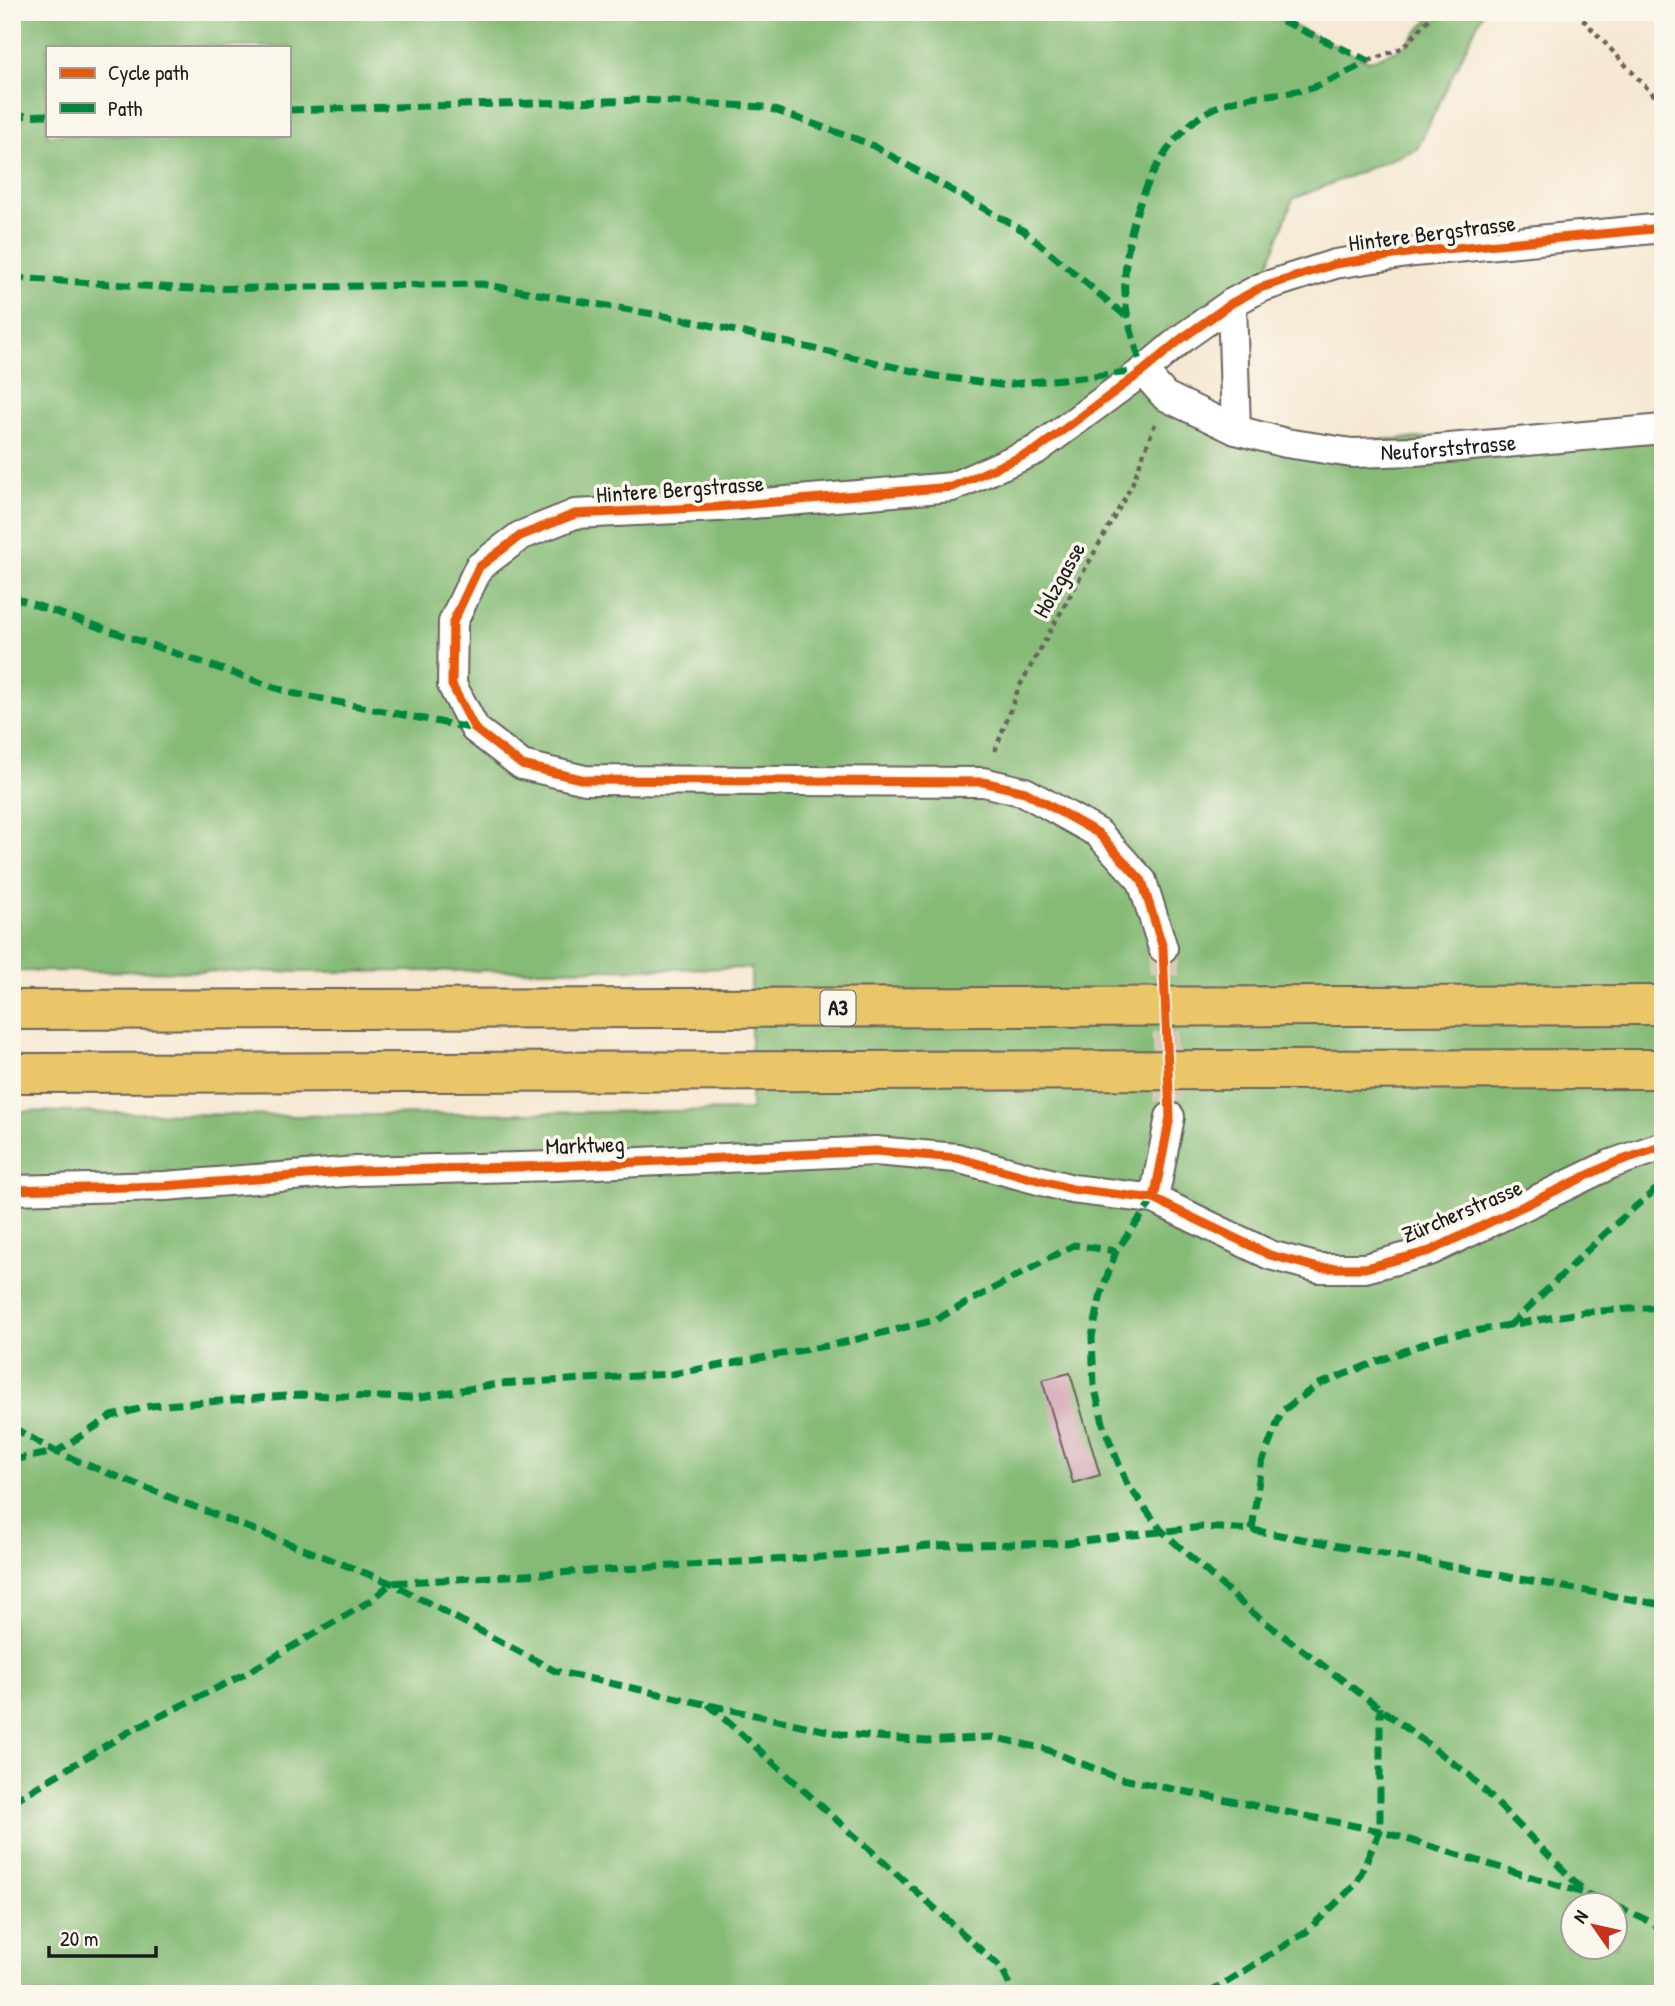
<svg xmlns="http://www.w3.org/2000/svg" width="1675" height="2006" font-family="'Patrick Hand',sans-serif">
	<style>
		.forest { fill: #86bb77; stroke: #516c4a; stroke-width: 2; fill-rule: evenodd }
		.building { fill: #cc9cad }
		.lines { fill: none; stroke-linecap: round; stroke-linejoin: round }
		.minor-tunnel { stroke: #d5c9b7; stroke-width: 28; stroke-dasharray: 28 14; stroke-linecap: butt }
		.minor-casing { stroke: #68635c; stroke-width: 32 }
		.motorway-casing { stroke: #68635c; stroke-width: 42 }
		.path { stroke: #68635c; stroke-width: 4.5; stroke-dasharray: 5 5; stroke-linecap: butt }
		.minor { stroke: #fff; stroke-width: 28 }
		.motorway { stroke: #eac669; stroke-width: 38 }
		.quiet { stroke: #00873e; stroke-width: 7; stroke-dasharray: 14 7; stroke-linecap: butt }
		.cycleway-casing { stroke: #fbf7ec; stroke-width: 13 }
		.cycleway { stroke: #e8590c; stroke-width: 9 }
		.labels { text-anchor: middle; stroke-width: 7; stroke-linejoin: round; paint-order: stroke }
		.shield { fill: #fbf7ec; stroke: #5f5e5a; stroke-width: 2 }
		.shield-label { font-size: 21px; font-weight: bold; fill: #1c1c1c }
		.street-label { font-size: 23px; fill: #1c1c1c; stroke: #fbf7ec }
	</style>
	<rect width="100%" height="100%" fill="#fbf7ec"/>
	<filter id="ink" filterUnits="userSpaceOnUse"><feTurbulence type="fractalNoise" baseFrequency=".0143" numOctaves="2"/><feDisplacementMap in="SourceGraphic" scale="14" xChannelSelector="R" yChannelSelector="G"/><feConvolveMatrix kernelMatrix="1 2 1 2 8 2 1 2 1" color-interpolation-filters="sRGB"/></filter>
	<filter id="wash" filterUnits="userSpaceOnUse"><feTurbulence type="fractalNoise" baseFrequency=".00686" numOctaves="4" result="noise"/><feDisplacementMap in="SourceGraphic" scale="28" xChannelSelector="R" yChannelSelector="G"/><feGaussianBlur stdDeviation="1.57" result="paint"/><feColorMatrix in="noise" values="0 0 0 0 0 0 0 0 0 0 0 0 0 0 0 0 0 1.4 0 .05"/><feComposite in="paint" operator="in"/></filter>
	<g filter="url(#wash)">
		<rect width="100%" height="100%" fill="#f6e8d2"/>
		<!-- forest -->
		<path class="forest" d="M12,12H1263L1369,61L1404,47L1435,12H1483L1417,149L1293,199L1260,288L1143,372L1286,443L1663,429V1994H12V1111L297,1116L751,1110V968L323,972L12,971ZM47,47H289V135H47ZM1574,1904H1616V1946H1574Z"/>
		<g id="blocks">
			<!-- building -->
			<path class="building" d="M1070,1373L1100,1475L1073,1483L1042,1380Z"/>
		</g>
	</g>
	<g filter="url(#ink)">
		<use href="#blocks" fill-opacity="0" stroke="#68635c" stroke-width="2"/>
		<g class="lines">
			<!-- minor-tunnel -->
			<path class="minor-tunnel" d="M1163,948L1170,1117"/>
			<!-- minor casing -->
			<g class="minor-casing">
				<g id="minor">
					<path d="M1232,303L1236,430"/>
					<path id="s1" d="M1143,371L1165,396L1236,430L1286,443L1352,453L1415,451L1663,429"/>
					<path d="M1163,948L1142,881L1098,833L1025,792L983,782L585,780L522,765L475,729L452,685L453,622L479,567L520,536L575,514L717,507L952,487L1036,450L1143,371L1181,339L1232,303L1260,288L1335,264L1414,252L1663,228"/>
					<path d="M12,1190L165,1186L357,1171L555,1166L875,1151L957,1158L1072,1189L1154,1199L1270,1255L1319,1268H1365L1430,1251L1611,1164L1663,1146"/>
					<path d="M1154,1199L1170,1117"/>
				</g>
			</g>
			<!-- motorway casing -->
			<g class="motorway-casing">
				<g id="motorway">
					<path d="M12,1010L1663,1005"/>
					<path d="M12,1073L1663,1069"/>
				</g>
			</g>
			<!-- path -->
			<g class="path">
				<path d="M1576,12L1663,105"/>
				<path d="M1369,61L1404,47L1435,12"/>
				<path d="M995,751L1019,687L1131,487L1155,424"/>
			</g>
			<!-- minor -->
			<use href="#minor" class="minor"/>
			<!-- motorway -->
			<use href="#motorway" class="motorway"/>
			<!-- quiet -->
			<g class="quiet">
				<path d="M1263,12L1369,61"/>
				<path d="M289,110L641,100L766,107L870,144L1024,231L1128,318"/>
				<path d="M12,116L47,115"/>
				<path d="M12,278L193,289L482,284L687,320L935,376L1001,385L1143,371C1136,346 1126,320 1125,294C1122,232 1152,145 1207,112C1239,93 1276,97 1311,88C1330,82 1350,70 1369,61"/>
				<path d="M12,597L291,693L475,729"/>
				<path d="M1154,1199L1116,1251L1101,1294L1092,1337L1094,1385L1104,1427L1126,1482L1161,1530L1249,1610L1469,1775L1587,1894L1612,1904"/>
				<path d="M1509,1326C1560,1278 1608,1227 1663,1184"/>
				<path d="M12,1427L56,1452L105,1472L391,1583L555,1671L841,1734L927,1741L993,1737L1045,1749L1118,1778L1380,1831L1587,1894"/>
				<path d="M12,1460L56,1452L112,1416L150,1406L301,1395L415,1398L497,1384L672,1374L837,1344L935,1320L1074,1245L1116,1251"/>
				<path d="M1252,1530L1261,1465L1282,1411L1319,1384L1441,1337L1584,1312L1663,1307"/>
				<path d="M708,1704L1002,1969L1014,1994"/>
				<path d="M12,1802L130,1731L245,1674L372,1600L391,1583L854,1555L928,1546L1066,1543L1201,1527L1252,1530L1663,1605"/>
				<path d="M1616,1906L1655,1924L1663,1935"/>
				<path d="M1208,1994L1306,1932L1356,1884L1380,1831V1707"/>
			</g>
			<!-- cycleway casing -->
			<g class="cycleway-casing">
				<g id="cycleway">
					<path d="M12,1190L165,1186L357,1171L555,1166L875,1151L957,1158L1072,1189L1154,1199L1270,1255L1319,1268H1365L1430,1251L1611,1164L1663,1146"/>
					<path d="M1154,1199L1170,1117L1163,948L1142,881L1098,833L1025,792L983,782L585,780L522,765L475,729L452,685L453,622L479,567L520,536L575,514L717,507L952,487L1036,450L1143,371L1181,339L1232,303L1260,288L1335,264L1414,252L1663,228"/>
				</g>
			</g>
			<!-- cycleway -->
			<use href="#cycleway" class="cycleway"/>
		</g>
	</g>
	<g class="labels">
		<!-- shield labels -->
		<rect class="shield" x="820.5" y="990.5" width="35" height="35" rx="5"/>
		<g class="shield-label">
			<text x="838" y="1015">A3</text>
		</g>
		<!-- street labels -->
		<g class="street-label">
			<text transform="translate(1432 233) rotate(-7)" y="8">Hintere Bergstrasse</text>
			<text dy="8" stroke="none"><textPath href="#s1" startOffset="327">Neuforststrasse</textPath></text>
			<text transform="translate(680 489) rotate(-4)" y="8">Hintere Bergstrasse</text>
			<text transform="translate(1059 580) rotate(-61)" y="8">Holzgasse</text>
			<text transform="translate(585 1145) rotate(-2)" y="8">Marktweg</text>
			<text transform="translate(1462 1211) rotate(-23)" y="8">Zürcherstrasse</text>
		</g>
	</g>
	<!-- margin -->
	<rect width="1675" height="2006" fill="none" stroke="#fbf7ec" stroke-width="42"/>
	<!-- legend -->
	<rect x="46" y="46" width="245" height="91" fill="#fbf7ec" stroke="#a29f99" stroke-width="2"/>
	<rect x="60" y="68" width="35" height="10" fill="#e8590c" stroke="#a29f99" stroke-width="2"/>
	<text x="108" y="80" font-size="21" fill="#1c1c1c">Cycle path</text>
	<rect x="60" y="103" width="35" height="10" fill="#00873e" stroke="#a29f99" stroke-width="2"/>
	<text x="108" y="116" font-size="21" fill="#1c1c1c">Path</text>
	<!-- north arrow -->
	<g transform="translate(1594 1926) rotate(304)"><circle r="33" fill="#fbf7ec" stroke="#a29f99" stroke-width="2"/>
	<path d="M0-5L12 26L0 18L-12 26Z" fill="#c8321e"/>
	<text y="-10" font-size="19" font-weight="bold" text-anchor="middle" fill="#1c1c1c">N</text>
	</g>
	<!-- scale -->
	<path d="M49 1946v10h107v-10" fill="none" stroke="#1c1c1c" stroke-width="3.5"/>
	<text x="60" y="1946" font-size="21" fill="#1c1c1c" stroke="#fbf7ec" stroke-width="5" paint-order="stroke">20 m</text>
</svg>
